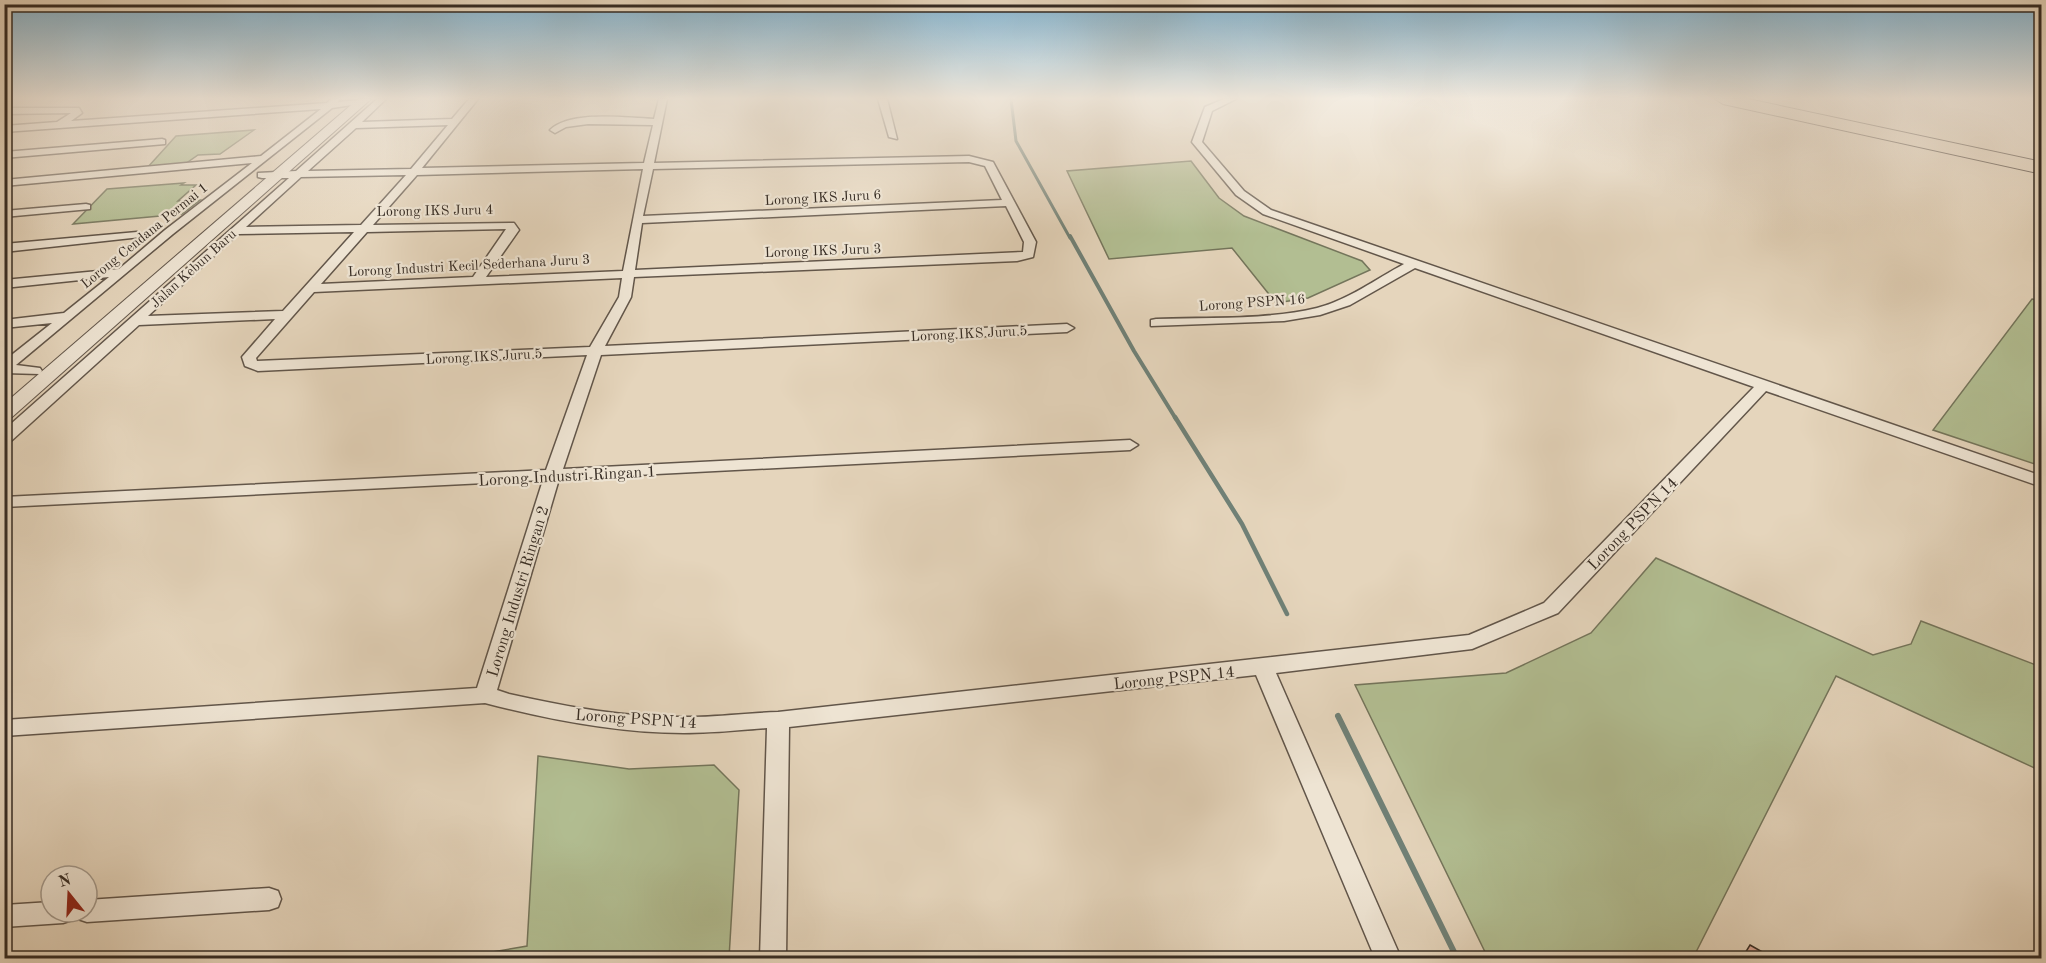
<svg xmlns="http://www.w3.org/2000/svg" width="2046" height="963" font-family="'Old Standard TT',serif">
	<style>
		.green { fill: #b2be92; stroke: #74755b; stroke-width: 1.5 }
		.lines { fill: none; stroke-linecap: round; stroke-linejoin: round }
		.stream-far3 { stroke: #708177; stroke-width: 3 }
		.stream-far2 { stroke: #708177; stroke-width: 4 }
		.stream-far1 { stroke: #708177; stroke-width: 4.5 }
		.stream { stroke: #708177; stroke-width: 6 }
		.building { fill: #dca796; stroke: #362c24; stroke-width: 1.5 }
		.minor-casing { stroke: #62564a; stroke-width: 3 }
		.tertiary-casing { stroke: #62564a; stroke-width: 2 }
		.motorway-casing { stroke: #362c24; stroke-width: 2 }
		.minor { fill: #eee4d3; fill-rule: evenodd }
		.tertiary { fill: #eee4d3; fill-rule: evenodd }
		.motorway { fill: #e5d5bc; fill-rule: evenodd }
		.labels { text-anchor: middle; stroke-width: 4.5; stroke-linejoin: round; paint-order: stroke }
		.far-street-label { font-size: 14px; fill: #362c24; stroke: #eee4d3 }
		.street-label { font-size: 16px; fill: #362c24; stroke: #eee4d3 }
	</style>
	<rect width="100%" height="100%" fill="#e5d5bc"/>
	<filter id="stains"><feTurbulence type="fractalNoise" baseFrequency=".00333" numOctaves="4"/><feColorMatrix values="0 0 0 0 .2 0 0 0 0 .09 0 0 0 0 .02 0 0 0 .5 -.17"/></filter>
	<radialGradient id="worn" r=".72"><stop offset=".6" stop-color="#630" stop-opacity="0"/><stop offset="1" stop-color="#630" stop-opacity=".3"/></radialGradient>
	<!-- green -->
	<g class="green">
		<path d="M254,130L220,154L198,155L185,164L147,168L176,136Z"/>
		<path d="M1191,161L1219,198L1244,216L1362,261L1370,270L1308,298L1276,303L1232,248L1109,259L1067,171Z"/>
		<path d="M184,183L181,185H196L178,201L200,200L182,214L73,224L107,189Z"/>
		<path d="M2032,299L2041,301V466L1933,430Z"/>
		<path d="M1656,558L1873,655L1911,644L1921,621L2041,667V771L1836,676L1693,958H1488L1355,685L1506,673L1591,633Z"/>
		<path d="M538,756L629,769L714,765L739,790L729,958H457L527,946Z"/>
	</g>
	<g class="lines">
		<!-- stream-far3 -->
		<path class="stream-far3" d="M1011,99L1016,141L1070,238"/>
		<!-- stream-far2 -->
		<path class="stream-far2" d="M1070,236L1134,351L1176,419"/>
		<!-- stream-far1 -->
		<path class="stream-far1" d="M1175,417L1242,524L1287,614"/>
		<!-- stream -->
		<path class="stream" d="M1338,716L1457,958"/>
	</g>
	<!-- building -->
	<path class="building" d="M1750,945L1773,958H1742Z"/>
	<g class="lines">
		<!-- minor casing -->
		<g class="minor-casing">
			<g id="minor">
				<path d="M331,99H340L338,102L361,100L365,103L332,108L173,234L16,365L40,368L42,371L40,374L4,373V361L52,323L4,328V320L64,313L109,277L4,288V280L119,269L165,230L252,163L4,186V180L261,156L321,109L4,132V126L57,122L71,113L4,114V108H79L82,113L71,121L327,103Z"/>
				<path d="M377,99H386L362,122L452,119L469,99H478L422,168L644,163L653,125L588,124L566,127L555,133L550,130C571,110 627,118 654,119L659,99H667L654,163L969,156L993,162L1036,242L1033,257L1017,261L634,277L631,297L605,346L1067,324L1074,328L1067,332L601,355L563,469L1130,440L1138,445L1130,450L559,479L497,690L509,694C567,707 627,718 686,717C717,717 747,713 778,712L1469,635L1544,603L1754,387L1415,268L1350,305L1320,315L1284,321L1151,326V320L1156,319C1207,317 1268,320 1317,308C1348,300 1376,279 1404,264L1263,214L1236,195L1192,142L1205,107L1224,99H1236L1212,111L1202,142L1244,191L1271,210L2042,476V487L1766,391L1558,613L1472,649L1276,673L1401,958H1375L1256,675L789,727L786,958H760L767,728C740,730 712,733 684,733C617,733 550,720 485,703L4,736V720L477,688L543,480L4,507V497L546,470L587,355L258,371L245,366L242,357L275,319L139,325L10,442L4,444V430L289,178H262L258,177V173L296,171ZM448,125L411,169L308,171L356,128ZM969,162L985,166L1002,200L643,216L653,169ZM643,169L623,271L486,277L519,230L514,223L373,225L417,175ZM406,175L361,225L246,227L301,177ZM1006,206L1024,242L1023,252L635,270L642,223ZM506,229L473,277L321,284L367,232ZM354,232L283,311L148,316L238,234ZM622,278L619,297L590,347L257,361L256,358L314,292Z"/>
				<path d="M878,99H887L897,139L889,137Z"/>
				<path d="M162,139L165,140V144L4,158V152Z"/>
				<path d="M86,204L90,205V209L4,217V211Z"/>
				<path d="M137,232L143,235L141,237L4,252V244Z"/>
				<path d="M269,888L278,891L281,899L278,907L269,910L87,922L78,919L75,913L72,920L63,923L4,927V905L51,902V912H87V900Z"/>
			</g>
		</g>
		<!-- tertiary casing -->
		<g class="tertiary-casing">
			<path id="tertiary" d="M358,99H371L11,418L4,420V404Z"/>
		</g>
		<!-- motorway casing -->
		<g class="motorway-casing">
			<path id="motorway" d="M1715,99H1748L2042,162V174L1723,104Z"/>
		</g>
		<!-- minor -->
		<use href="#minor" class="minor"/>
		<!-- tertiary -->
		<use href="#tertiary" class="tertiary"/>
		<!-- motorway -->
		<use href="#motorway" class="motorway"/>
	</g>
	<!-- sky -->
	<linearGradient id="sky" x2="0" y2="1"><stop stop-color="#87b6d1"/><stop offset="0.42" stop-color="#f3ece1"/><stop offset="1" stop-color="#f3ece1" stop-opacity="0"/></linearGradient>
	<rect width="2046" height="234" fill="url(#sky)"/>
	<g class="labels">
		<!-- far-street labels -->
		<g class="far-street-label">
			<text transform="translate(823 197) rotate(-3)" y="5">Lorong IKS Juru 6</text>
			<text transform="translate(435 210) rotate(-1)" y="5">Lorong IKS Juru 4</text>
			<text transform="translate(144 235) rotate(-39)" y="5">Lorong Cendana Permai 1</text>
			<text transform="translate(823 250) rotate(-2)" y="5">Lorong IKS Juru 3</text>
			<text transform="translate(469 265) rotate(-3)" y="5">Lorong Industri Kecil Sederhana Juru 3</text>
			<text transform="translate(193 268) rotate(-42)" y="5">Jalan Kebun Baru</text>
			<text transform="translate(1252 302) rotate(-4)" y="5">Lorong PSPN 16</text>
			<text transform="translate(969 333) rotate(-3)" y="5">Lorong IKS Juru 5</text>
			<text transform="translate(484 356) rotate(-3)" y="5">Lorong IKS Juru 5</text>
		</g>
		<!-- street labels -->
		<g class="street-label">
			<text transform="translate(567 475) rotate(-3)" y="6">Lorong Industri Ringan 1</text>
			<text transform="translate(1632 523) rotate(-46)" y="6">Lorong PSPN 14</text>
			<text transform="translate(517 591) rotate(-73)" y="6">Lorong Industri Ringan 2</text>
			<text transform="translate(1174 677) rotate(-6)" y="6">Lorong PSPN 14</text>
			<text transform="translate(636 718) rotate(4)" y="6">Lorong PSPN 14</text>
		</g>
	</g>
	<!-- margin -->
	<rect width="2046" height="963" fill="none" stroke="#e5d5bc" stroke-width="24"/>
	<rect x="6" y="6" width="2034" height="951" fill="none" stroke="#362c24" stroke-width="3"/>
	<rect x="12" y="12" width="2022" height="939" fill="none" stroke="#362c24" stroke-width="1.5"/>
	<!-- north arrow -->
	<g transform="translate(69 894) rotate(342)"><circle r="28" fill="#eee4d3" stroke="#a49a8d" stroke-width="1.5"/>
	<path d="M0-4.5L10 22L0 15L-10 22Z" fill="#8f2418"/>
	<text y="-9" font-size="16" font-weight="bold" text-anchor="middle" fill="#362c24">N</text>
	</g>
	<rect width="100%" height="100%" filter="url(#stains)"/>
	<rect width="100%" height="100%" fill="url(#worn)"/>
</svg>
